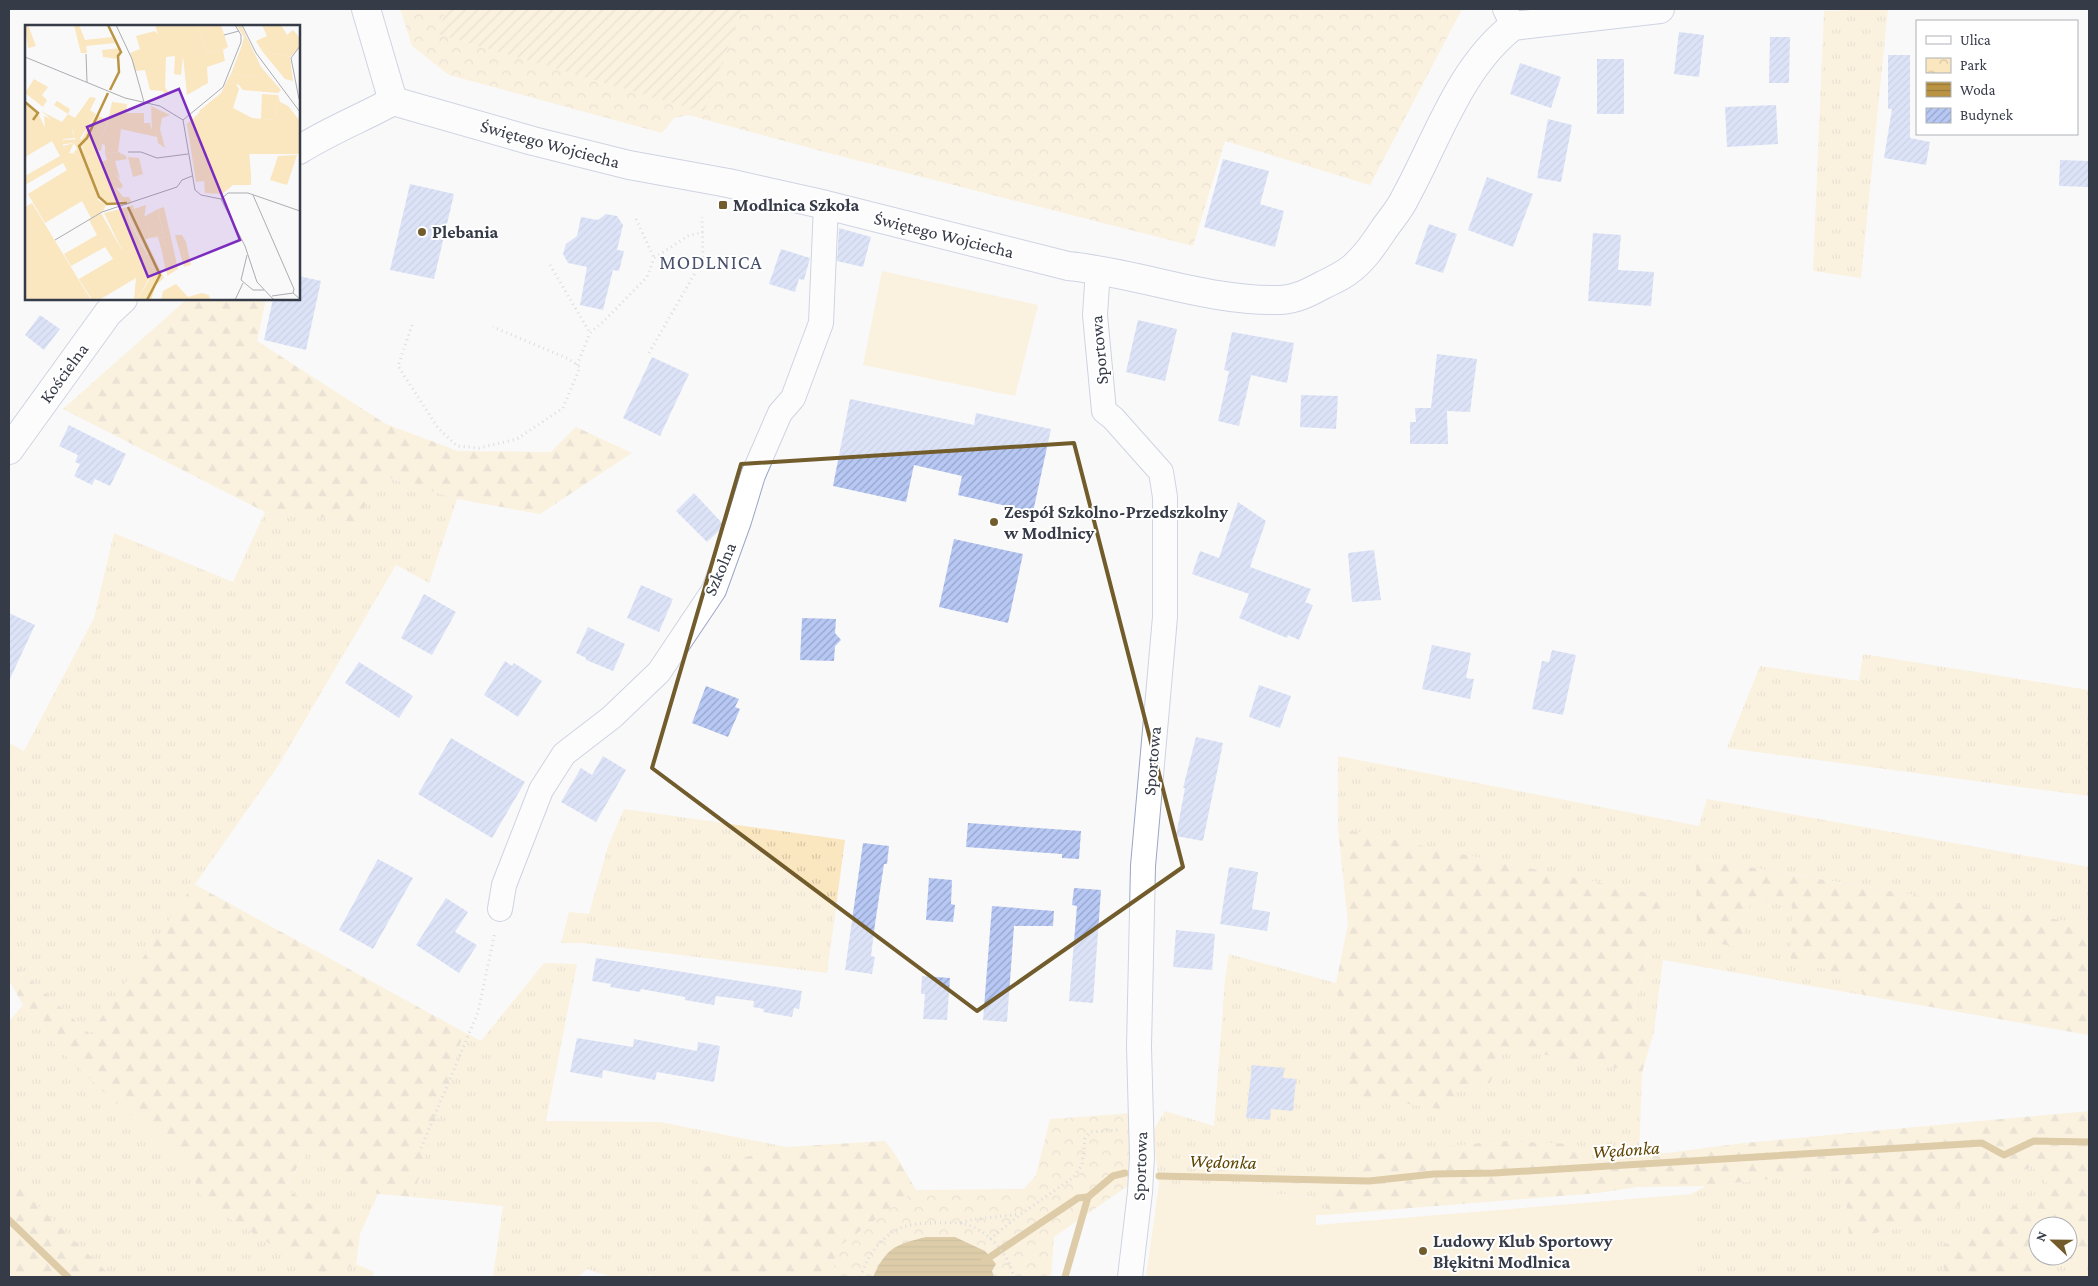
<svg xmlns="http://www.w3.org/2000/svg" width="2098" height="1286" font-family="'Crimson Pro',serif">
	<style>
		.grass { fill: url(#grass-tufts) }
		.forest { fill: url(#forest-firs); fill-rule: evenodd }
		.park { fill: url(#park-crowns) }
		.garden { fill: url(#garden-furrows) }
		.pitch { fill: #fae6bf }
		.water { fill: url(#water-rules) }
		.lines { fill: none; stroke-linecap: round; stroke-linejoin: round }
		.stream { stroke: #ba9443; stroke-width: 7 }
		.building { fill: url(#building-hatch) }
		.street-casing { stroke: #9ba6c6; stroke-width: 26 }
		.secondary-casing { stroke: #9ba6c6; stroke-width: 30 }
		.path { stroke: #b7b9bd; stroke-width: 3; stroke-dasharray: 1 4; stroke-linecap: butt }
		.street { stroke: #fff; stroke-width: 24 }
		.secondary { stroke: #fff; stroke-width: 28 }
		.marked { fill: none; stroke: #725c2c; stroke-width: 4; stroke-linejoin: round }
		.poi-dot { fill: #725c2c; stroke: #fff; stroke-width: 2 }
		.labels { text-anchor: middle; stroke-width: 4; stroke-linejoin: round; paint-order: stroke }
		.street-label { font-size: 18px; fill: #363b48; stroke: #fff }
		.poi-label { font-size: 18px; font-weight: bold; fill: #363b48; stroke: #fff; text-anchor: start }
		.water-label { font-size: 19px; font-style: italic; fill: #604602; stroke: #fff }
		.quarter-label { font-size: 20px; letter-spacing: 1px; fill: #48526e; stroke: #fff }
		.inset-river { fill: none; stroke: #ba9443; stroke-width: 2.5 }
		.inset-road { fill: none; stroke: #abadb2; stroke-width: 1 }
		.view { fill: #7b2cbf; fill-opacity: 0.15; stroke: #7b2cbf; stroke-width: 2.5 }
		.inset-edge { fill: none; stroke: #363b48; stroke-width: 2.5 }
	</style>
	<defs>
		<pattern id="grass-tufts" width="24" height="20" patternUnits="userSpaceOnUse" patternTransform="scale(1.25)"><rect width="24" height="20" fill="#fae6bf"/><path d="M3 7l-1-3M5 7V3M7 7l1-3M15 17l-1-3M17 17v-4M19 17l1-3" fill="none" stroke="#d7c6a6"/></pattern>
		<pattern id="forest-firs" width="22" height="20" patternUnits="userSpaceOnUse" patternTransform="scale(1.25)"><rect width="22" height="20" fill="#fae6bf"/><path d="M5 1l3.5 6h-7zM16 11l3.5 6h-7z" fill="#d7c6a6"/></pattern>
		<pattern id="park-crowns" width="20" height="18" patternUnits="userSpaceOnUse" patternTransform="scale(1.25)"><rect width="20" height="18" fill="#fae6bf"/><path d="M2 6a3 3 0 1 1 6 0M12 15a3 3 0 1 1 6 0" fill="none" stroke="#d7c6a6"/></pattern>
		<pattern id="garden-furrows" width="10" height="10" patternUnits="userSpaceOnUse" patternTransform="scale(1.25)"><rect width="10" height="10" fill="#fae6bf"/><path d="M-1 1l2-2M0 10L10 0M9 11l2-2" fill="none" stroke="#d7c6a6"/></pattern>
		<pattern id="water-rules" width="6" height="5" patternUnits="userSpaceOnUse" patternTransform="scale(1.25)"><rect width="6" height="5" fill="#ba9443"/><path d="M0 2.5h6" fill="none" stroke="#987a3a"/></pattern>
		<pattern id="building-hatch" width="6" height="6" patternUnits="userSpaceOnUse" patternTransform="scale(1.25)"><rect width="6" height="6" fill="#b8c8f5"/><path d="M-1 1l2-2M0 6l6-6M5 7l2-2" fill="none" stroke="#96a4c8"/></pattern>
	</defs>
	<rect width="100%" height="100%" fill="#f9f9f9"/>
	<!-- grass -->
	<g class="grass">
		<path d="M1888,9L1861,278L1813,271L1824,11Z"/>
		<path d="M373,473L457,499L429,583L396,565L278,766L90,1034L19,969L9,977V743L24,751L94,618L114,533L233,582L265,512L320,517L360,524Z"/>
		<path d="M1863,654L2089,690V796L1727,748L1760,666L1859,681Z"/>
		<path d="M1338,756L1699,826L1707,799L2089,867V925L1697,858L1750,900L1793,906L1791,959L1855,978L1863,995L1663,960L1654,1031L1631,1019L1662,896L1338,828Z"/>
		<path d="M624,809L845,840L827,973L583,943H561L569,912L589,914L608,846Z"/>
		<path d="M1229,954L1336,983L1352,1043L1347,1081L1457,1087L1490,1083L1504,1047L1642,1073L1639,1156L1590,1163L1335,1177L1325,1215H1316V1197L1159,1184L1153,1131L1165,1111L1214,1126L1225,980Z"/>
		<path d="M544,963L577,964L546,1121L660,1122L787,1147L696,1169L697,1277H652L651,1275C624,1280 612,1278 587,1269L578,1277H493L503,1206L413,1197L464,1032L481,1041Z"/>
		<path d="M23,1005L58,1048L111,1099L185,1160L205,1203L323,1277H112L9,1178V1021Z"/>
		<path d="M308,1151L378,1194L360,1234L284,1189Z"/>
		<path d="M2032,1166L2051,1187L1939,1248L1946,1277H1698L1691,1194L1706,1186L1844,1171L1849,1239L1930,1221Z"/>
		<path d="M2089,1256V1277H2013Z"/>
		<path d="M356,1264L374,1272L372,1277H331Z"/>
	</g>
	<!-- forest -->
	<g class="forest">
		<path d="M187,299H266L257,341L386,424L458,451L551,452L576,427L632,453L540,514L457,499L374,473L360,524L320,517L265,512L63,409Z"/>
		<path d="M1338,828L1662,896L1631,1018L1654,1031L1642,1073L1504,1047L1490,1083L1457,1087L1452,1111L1365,1097L1347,1081L1352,1043L1336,983L1348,924Z"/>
		<path d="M1696,858L2089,925V1035L1863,995L1854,978L1791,959L1792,906L1751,900L1741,948L1697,939Z"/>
		<path d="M194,884L464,1032L413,1197L378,1194L308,1151L284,1188L360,1234L356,1264L331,1277H323L205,1203L185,1160L111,1099L58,1048L23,1005L9,980V977L19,969L90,1034Z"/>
		<path d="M2089,1111V1256L2013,1277H1946L1939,1248L2050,1187L2032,1166L1930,1221L1849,1239L1844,1171L1706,1186L1637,1187L1598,1193L1325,1215L1335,1177L1360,1156L1499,1141L1577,1144L1590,1163L1744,1143ZM2038,1226H2068V1256H2038Z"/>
		<path d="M885,1141L895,1154L916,1190L836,1249L833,1277H697L696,1169L787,1147Z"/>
		<path d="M9,1178L16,1184L112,1277H9Z"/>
	</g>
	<!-- park -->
	<g class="park">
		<path d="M400,9H1462L1370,185L1225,141L1193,246L840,156L688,115L674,118L662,133L449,75L412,46Z"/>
		<path d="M1134,1113L1132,1183L1054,1237L1051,1277H833L836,1249L916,1190L1024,1189L1036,1175L1050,1119Z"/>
	</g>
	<!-- garden -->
	<path class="garden" d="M446,9H742L704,112L438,34Z"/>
	<!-- pitch -->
	<g class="pitch">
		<path d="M882,271L1038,305L1015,396L863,365Z"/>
		<path d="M1159,1184L1316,1197V1225L1691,1194L1698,1277H1146Z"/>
	</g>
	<!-- water -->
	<path class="water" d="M926,1237H955L985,1251L996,1264L992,1271L994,1277H873C887,1247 895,1245 926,1237Z"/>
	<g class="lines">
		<!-- stream -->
		<g class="stream">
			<path d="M1159,1176L1369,1181L1434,1174L1494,1173L1982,1143L2004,1155L2034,1141L2089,1142"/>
			<path d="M9,1220L68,1277"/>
			<path d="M984,1261L1078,1198L1088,1197"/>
			<path d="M1065,1277L1088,1197L1113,1176L1125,1173"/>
		</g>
	</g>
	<!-- building -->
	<g class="building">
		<path d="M1679,32L1704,35L1699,77L1674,74Z"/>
		<path d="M1770,37H1790L1789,83H1769Z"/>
		<path d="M1888,55H1910V138L1930,142L1926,165L1884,158L1892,109H1888Z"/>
		<rect x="1597" y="59" width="27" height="55"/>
		<path d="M1520,63L1561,77L1551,108L1510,94Z"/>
		<path d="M1776,105L1778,144L1727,147L1725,107Z"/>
		<path d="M1548,119L1572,125L1561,182L1537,178Z"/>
		<path d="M1223,159L1269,171L1260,204L1284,211L1275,247L1204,227Z"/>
		<path d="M2060,160L2089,161V187L2059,186Z"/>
		<path d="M1487,177L1533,194L1513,247L1468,230Z"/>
		<path d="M410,184L454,194L434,279L390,270Z"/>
		<path d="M606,214L617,216L623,225L617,250L624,251L619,271L613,270L603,310L580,305L587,267L568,263L563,254L566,244L577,236L581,217L598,220Z"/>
		<path d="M1429,224L1457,234L1443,273L1415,264Z"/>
		<path d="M839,228L871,237L863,267L837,261Z"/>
		<path d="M1593,233L1621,235L1618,270L1654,272L1651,306L1588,301Z"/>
		<path d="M781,249L810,258L804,280L799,279L795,292L769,284Z"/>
		<path d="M299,276L321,281L306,350L264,340L273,299H299Z"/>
		<path d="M40,315L60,329L44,350L25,335Z"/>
		<path d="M1138,320L1177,329L1165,381L1126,372Z"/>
		<path d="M1232,332L1294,343L1287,383L1251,375L1239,426L1218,421L1229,371L1224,370Z"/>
		<path d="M1437,354L1477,359L1470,412L1447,411L1448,444H1410V422H1416L1415,408H1431Z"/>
		<path d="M652,357L689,374L660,436L623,418Z"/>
		<path d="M1301,395L1338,396L1336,429L1300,427Z"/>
		<path d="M850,399L974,425L976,413L1051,429L1033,512L958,495L962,476L914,465L906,502L833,486Z"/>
		<path d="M69,425L126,454L110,486L95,479L92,485L74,476L80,464L75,462L78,455L59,446Z"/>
		<path d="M694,493L723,524L722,528L707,542L676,511Z"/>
		<path d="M1238,502L1266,521L1250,567L1311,589L1305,602L1313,605L1299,640L1288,635L1287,638L1239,618L1249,594L1192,574L1200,551L1219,558Z"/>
		<path d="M954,539L1023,554L1008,623L939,607Z"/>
		<path d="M1374,550L1381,600L1352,602L1348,553Z"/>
		<path d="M641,585L673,599L659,632L627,618Z"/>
		<path d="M424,594L456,612L432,655L401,638Z"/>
		<path d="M9,613L35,625L9,681Z"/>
		<path d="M802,618L836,619L835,633L841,640L835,646L834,661L800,660Z"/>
		<path d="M588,627L625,644L613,671L586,660V658L576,653Z"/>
		<path d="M1432,645L1471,653L1466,678L1474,679L1470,699L1422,689Z"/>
		<path d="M1552,650L1576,655L1563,715L1532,709L1542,661L1549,662Z"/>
		<path d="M505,661L512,666L514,663L542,681L518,717L484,695Z"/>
		<path d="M359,662L413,696L399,718L345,683Z"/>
		<path d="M1259,685L1291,696L1280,728L1249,717Z"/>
		<path d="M706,686L739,699L735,707L740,709L728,737L692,723Z"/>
		<path d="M1196,737L1223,743L1203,841L1176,836L1185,788H1183Z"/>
		<path d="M451,738L525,782L492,838L418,794Z"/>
		<path d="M603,756L626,770L596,822L561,802L581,768L592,775Z"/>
		<path d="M968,823L1081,831L1079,859L1062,858V854L966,847Z"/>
		<path d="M863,843L889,846L887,864H884L875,924L871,956L875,957L872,974L845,970Z"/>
		<path d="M378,859L413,878L373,949L339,930Z"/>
		<path d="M1229,867L1258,872L1252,909L1270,912L1267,931L1220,924Z"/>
		<path d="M929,878L952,880L951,904L955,905L953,922L926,920Z"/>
		<path d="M1074,888L1101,890L1093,1003L1069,1001L1077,906L1072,905Z"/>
		<path d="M446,898L468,912L455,932L477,945L459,973L416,945Z"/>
		<path d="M992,906L1054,911L1053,926H1014L1007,1022L983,1020Z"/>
		<path d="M1176,930L1215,934L1212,970L1173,967Z"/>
		<path d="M596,958L802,991L799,1009L794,1008L792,1017L763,1012L764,1009L753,1007L754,1001L716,996L714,1005L685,1000V997L641,989L640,992L610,987L611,984L592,981Z"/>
		<path d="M922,976L950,978L947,1020L923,1019L925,994H921Z"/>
		<path d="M577,1038L633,1047L634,1039L697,1051L698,1042L720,1046L714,1082L657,1072L655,1080L603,1070L602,1078L570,1072Z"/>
		<path d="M1252,1065L1284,1068L1283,1078L1296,1079L1293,1111L1271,1109L1270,1120L1246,1118Z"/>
	</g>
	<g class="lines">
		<!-- street casing -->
		<g class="street-casing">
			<g id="street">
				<path d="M1505,9L1513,26"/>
				<path d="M1098,269L1095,315L1104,411L1113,418L1161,472L1165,497V617L1143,866L1139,1046L1142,1157L1140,1192L1130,1277"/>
				<path d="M500,909L504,885L541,790L564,754L612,717L659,672L714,590L739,521L753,475L780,413L793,398L821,323L826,205"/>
			</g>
		</g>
		<!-- secondary casing -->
		<g class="secondary-casing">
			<g id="secondary">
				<path d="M366,9L393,101"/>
				<path d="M393,101L533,141L629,165L728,183L826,205L1068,266C1140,273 1208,302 1281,300C1297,299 1310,292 1323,285C1331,281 1340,277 1347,272C1362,262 1374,244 1384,229C1391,219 1400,209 1405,198C1437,140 1459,68 1513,26L1660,9"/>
				<path d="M299,150C329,131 362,118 393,101"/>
				<path d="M9,450L108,313L123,299"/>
			</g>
		</g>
		<!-- path -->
		<g class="path">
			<path d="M636,219L654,258"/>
			<path d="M550,265L590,333"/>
			<path d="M412,325L398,366L438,428L457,446L479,448L517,439L563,408L580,367L569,359L493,327"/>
			<path d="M649,353L703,259L702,217"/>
			<path d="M577,365L590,333L604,321L647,277L654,258L688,236L703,232"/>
			<path d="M421,1148L478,1012L495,932"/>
			<path d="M961,1223L969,1220L1020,1214"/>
			<path d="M990,1239L1021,1214L1074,1177L1082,1165L1085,1139L1090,1132L1118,1130"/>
			<path d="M861,1277C866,1258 877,1243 893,1232C905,1224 919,1223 933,1223C942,1223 952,1222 960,1223C986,1227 1008,1253 1014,1277"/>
		</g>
		<!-- street -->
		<use href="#street" class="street"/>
		<!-- secondary -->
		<use href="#secondary" class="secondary"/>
	</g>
	<!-- marked area -->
	<path d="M0 0H2098V1286H0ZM1074,443L1183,867L977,1011L652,768L741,464Z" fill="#f9f9f9" fill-opacity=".55" fill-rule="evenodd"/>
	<path class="marked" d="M1074,443L1183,867L977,1011L652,768L741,464Z"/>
	<!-- markers -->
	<g class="poi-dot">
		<rect x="718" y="200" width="10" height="10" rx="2.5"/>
		<circle cx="422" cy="232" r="5"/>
		<circle cx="994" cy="522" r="5"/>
		<circle cx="1423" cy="1251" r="5"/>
	</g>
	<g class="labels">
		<!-- street labels -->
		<g class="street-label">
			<text transform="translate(550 144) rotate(15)" y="6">Świętego Wojciecha</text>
			<text transform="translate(944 235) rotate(14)" y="6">Świętego Wojciecha</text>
			<text transform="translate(1099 350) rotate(-95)" y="6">Sportowa</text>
			<text transform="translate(64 373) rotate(-54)" y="6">Kościelna</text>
			<text transform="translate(720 569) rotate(-67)" y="6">Szkolna</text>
			<text transform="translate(1152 761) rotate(-85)" y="6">Sportowa</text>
			<text transform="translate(1140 1166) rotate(-88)" y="6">Sportowa</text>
		</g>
		<!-- poi labels -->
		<g class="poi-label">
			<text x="733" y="211">Modlnica Szkoła</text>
			<text x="432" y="238">Plebania</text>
			<text x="1004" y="518">Zespół Szkolno-Przedszkolny<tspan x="1004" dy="21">w Modlnicy</tspan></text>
			<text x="1433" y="1247">Ludowy Klub Sportowy<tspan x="1433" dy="21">Błękitni Modlnica</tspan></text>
		</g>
		<!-- water labels -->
		<g class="water-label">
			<text transform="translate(1626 1149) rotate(-4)" y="7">Wędonka</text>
			<text transform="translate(1223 1161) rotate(2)" y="7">Wędonka</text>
		</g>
		<!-- quarter labels -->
		<g class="quarter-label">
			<text x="711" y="269">MODLNICA</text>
		</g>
	</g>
	<!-- overview -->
	<g transform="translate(25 25)">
		<rect width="275" height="275" fill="#f9f9f9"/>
		<path d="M0,0H3L11,21L3,23ZM49,0H54L60,15L87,12L90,18L61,21L62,28H56ZM130,0H172L181,28L203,22L198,25L200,36L182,42L183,58L162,70L158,31L156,50L149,49L150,31L141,32L140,62L143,67L140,70L138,66L125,65L120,45L110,46L105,28L115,24L111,11L130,6L133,9ZM216,0L236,42L256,65L253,68L250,64L201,58L206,49L236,53L221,45H211L219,12L212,1ZM237,0H256L262,10L268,5L275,13V22L265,32L237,26L231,16L242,11ZM96,23L93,34L78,32L77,25ZM9,54L23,62L17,70L22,75L18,82L0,68ZM237,69L253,70L251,95L236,94ZM65,72L71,73L65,85L71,89L54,115L49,113L48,105L33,100L16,86L37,97L43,89L29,80L32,76L45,84L43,89L50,93ZM87,77L102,79L101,88H119V98H125L127,105H131L132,112L82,101ZM0,79L14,90L20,103L38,121L49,118L44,128L53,129L54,136L49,137L54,146L60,140L64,150L71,146L81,148L76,142V137L82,135L80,129L93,127L101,131L102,134L90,136L95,154L90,148L79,153L73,165V175L81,180L78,186L66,193L57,176L20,198L3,169L42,145L38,138L0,160V151L35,131L27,116L0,132ZM73,91L83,95L72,125L74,128L61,134L57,119L64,113ZM272,130L262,160L245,155L253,131ZM103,132L114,133L118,149L108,152ZM7,178L66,275H0V182ZM108,180L109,184L121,180L118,200L123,203L125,213L119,215L111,195H105L103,182ZM139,182L153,244L142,251V211L136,213L141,219L137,227L133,212L128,213L138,209L133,184ZM76,188L99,229L117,220L123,231L119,233L129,244L112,275H109L111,253L74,275H67L54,254L88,234L80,222L46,241L39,229L72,210L64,195ZM150,210H157L161,217L166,240L159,242ZM151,259L163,272L177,268L184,270L185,275H136L138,266Z" fill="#fae6bf"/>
		<path d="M220,12L211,45H221L232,35L238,52L236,53L206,49ZM237,26L265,32L268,56L260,54ZM201,58L211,59L214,64L208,83L227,93L251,95L253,70L255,77L263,81L275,96V129H224L223,125L174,86L196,68ZM213,59L250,64L253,68L218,65ZM126,81L145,90L137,93L135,104L140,123L133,118L131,105H127ZM71,89L64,113L57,122L62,134L74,128L81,148L67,147L65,153L59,140L60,146L52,150L44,142L46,137L54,136L53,129L48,128L52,124L49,118L39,119L37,115L57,114ZM84,93L83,101L96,104L93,127L80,129V120L77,119L76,126L72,125ZM90,148L98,161L95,164L89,161L73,165V172L69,159L73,163L75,154ZM133,184L138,210L125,213L123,203L116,201L115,194ZM105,195H111L139,253L131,260L126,275H112L124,255L118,242L121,240L129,244L119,233L123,230ZM142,211L149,244L144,248L141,247L137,227V221L141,219L136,213Z" fill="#fae6bf"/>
		<path d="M19,91L47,104L49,113L38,114L39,119L35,122L20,103Z" fill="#fae6bf"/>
		<path d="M172,0H196L203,22L181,28Z" fill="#fae6bf"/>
		<path d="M188,75L222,103L226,149V160H208L197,169L180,168L179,156L171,157L162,99ZM89,160L98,172H104L107,178L102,180L96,176L83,179L75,172L73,165Z" fill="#fae6bf"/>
		<path d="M175,96L176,118H166L164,97Z" fill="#fae6bf"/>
		<path d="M103,182L104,195L117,220L99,229L79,188Z" fill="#fae6bf"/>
		<path class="inset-river" d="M83,0L96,27L93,31L94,47L85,65M83,68L62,113L54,121L74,172L82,179L102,178M0,77L13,88L8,95M103,182L135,250L122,275"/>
		<path class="inset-road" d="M91,0L107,34L119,77M217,0L231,28L275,87M199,10L214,6M61,29L62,57M0,32L100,73L135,81L158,95M274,74L266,33L275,21M158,95L198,62L216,17V10L210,0M158,95L170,165L176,170L196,174M103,127H116L132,133L163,129M228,170L269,264L268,268M196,174L220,221L232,257L249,275M196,174L203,168H223L275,186M30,215L77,187L152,162L157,155L167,151M222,230L216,255L228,265H239M247,271L268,268L275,274M210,275L218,258"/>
		<path class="view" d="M154,64L215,215L123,252L62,102Z"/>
		<rect width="275" height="275" class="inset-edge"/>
	</g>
	<!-- border -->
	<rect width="2098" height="1286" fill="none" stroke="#363b48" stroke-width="20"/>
	<!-- legend -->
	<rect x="1916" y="20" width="162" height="115" fill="#ffffff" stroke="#afb1b6"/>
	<rect x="1926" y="36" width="25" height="8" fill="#ffffff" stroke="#afb1b6"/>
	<text x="1960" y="45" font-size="15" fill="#363b48">Ulica</text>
	<rect x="1926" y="58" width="25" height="15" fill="url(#park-crowns)" stroke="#afb1b6"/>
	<text x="1960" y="70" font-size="15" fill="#363b48">Park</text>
	<rect x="1926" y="82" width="25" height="15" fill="url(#water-rules)" stroke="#afb1b6"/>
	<text x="1960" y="95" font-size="15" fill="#363b48">Woda</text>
	<rect x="1926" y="108" width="25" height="15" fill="url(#building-hatch)" stroke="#afb1b6"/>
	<text x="1960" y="120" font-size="15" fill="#363b48">Budynek</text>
	<!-- north arrow -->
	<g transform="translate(2053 1241) rotate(292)"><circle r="24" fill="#ffffff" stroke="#afb1b6"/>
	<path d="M0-4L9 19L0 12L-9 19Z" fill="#725c2c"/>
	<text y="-8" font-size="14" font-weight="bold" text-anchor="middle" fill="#363b48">N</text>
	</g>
</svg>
